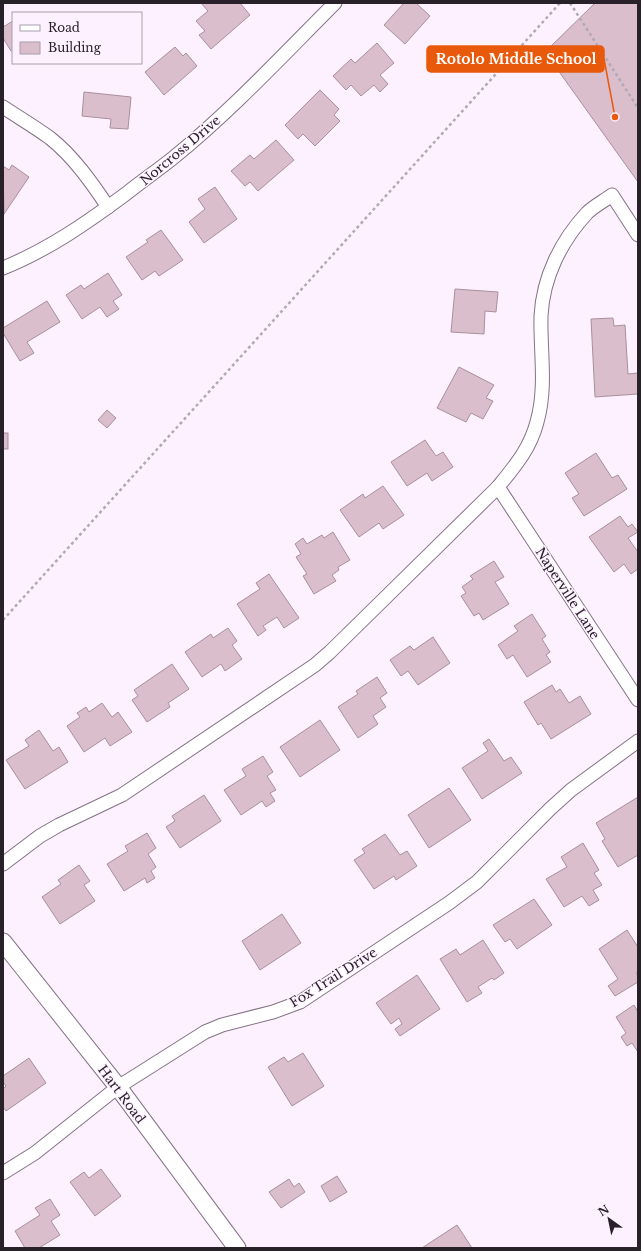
<svg xmlns="http://www.w3.org/2000/svg" width="641" height="1251" font-family="'Libre Baskerville',serif">
	<style>
		.building { fill: #dabecc; stroke: #a98f9c }
		.lines { fill: none; stroke-linecap: round; stroke-linejoin: round }
		.minor-casing { stroke: #847286; stroke-width: 15 }
		.tertiary-casing { stroke: #847286; stroke-width: 19 }
		.path { stroke: #b3a9b5; stroke-width: 2.5; stroke-dasharray: 3 3; stroke-linecap: butt }
		.minor { stroke: #fff; stroke-width: 13 }
		.tertiary { stroke: #fff; stroke-width: 17 }
		.labels { text-anchor: middle; stroke-width: 3; stroke-linejoin: round; paint-order: stroke }
		.street-label { font-size: 13px; fill: #282129; stroke: #fdf1ff }
		.leader { fill: none; stroke: #e8590c; stroke-width: 1.5 }
		.callout-dot { fill: #e8590c; stroke: #fdf1ff; stroke-width: 1.5 }
		.callout { fill: #e8590c; stroke: #e8590c; stroke-width: 1.5 }
		.callout-label { font-size: 14px; text-anchor: middle; font-weight: bold; fill: #fff }
	</style>
	<rect width="100%" height="100%" fill="#fdf1ff"/>
	<!-- building -->
	<g class="building">
		<path d="M201,3H240L250,15L211,49L199,35L205,31L196,21L208,11Z"/>
		<path d="M404,3H416L430,16L405,44L384,25Z"/>
		<path d="M595,3H638V182L545,52Z"/>
		<path d="M13,21V50L11,51L3,38V27Z"/>
		<path d="M377,43L394,63L380,75L388,84L380,92L374,85L361,96L351,85L346,90L333,76L351,59L355,63Z"/>
		<path d="M175,47L183,56L186,53L197,66L164,95L145,72Z"/>
		<path d="M320,90L339,109L334,115L340,121L315,146L303,134L298,139L285,125Z"/>
		<path d="M84,92L131,97L128,129L110,128L111,119L82,116Z"/>
		<path d="M276,140L294,160L258,191L250,182L245,186L231,171L250,155L254,159Z"/>
		<path d="M12,165L29,177L4,214L3,166L9,170Z"/>
		<path d="M215,187L237,219L204,243L189,222L205,209L198,199Z"/>
		<path d="M161,230L183,260L159,276L155,271L142,280L126,257L148,242L146,240Z"/>
		<path d="M108,273L122,295L113,301L119,309L107,317L100,307L82,319L66,295L81,285L84,289Z"/>
		<path d="M455,289L498,292L496,312L485,311L484,334L451,332Z"/>
		<path d="M47,301L60,322L27,342L34,353L20,361L3,333V328Z"/>
		<path d="M613,318L614,326L625,325L628,374L638,373V394L595,397L591,319Z"/>
		<path d="M459,367L494,385L486,398L493,401L483,419L471,413L466,422L437,408Z"/>
		<path d="M107,410L116,418L107,428L98,420Z"/>
		<rect x="3" y="433" width="5" height="16"/>
		<path d="M425,440L436,456L443,452L453,467L432,481L427,473L407,486L391,462Z"/>
		<path d="M596,453L612,478L618,475L627,489L584,516L572,498L579,494L565,473Z"/>
		<path d="M383,486L404,515L383,529L379,523L359,537L340,510L363,494L365,498Z"/>
		<path d="M620,516L628,527L632,524L638,532L628,538L638,552V569L631,574L624,564L614,572L589,537Z"/>
		<path d="M333,532L350,560L338,567L339,570L332,575L336,581L314,594L303,576L307,574L296,557L301,554L295,544L303,538L307,544L322,535L324,538Z"/>
		<path d="M494,561L504,577L495,582L509,604L483,620L479,613L474,616L461,596L466,593L462,587L473,579L470,576Z"/>
		<path d="M269,574L299,618L284,628L277,617L263,626L266,630L258,636L237,604L260,589L256,583Z"/>
		<path d="M532,614L546,636L542,639L550,652L546,655L551,662L527,677L513,655L507,659L498,645L518,631L514,626Z"/>
		<path d="M228,628L237,641L232,645L242,659L225,671L221,664L202,677L185,652L211,634L213,638Z"/>
		<path d="M433,637L450,663L418,685L408,671L401,676L390,660L410,646L414,650Z"/>
		<path d="M172,664L189,689L168,703L170,707L147,722L132,700L138,696L134,690Z"/>
		<path d="M377,677L387,693L380,698L386,707L373,716L378,724L358,738L338,707L358,694L356,691Z"/>
		<path d="M552,685L556,692L560,689L569,703L580,696L591,714L551,739L541,723L538,725L524,702Z"/>
		<path d="M102,703L112,717L118,712L132,732L110,746L105,738L84,752L67,726L80,717L77,713L86,707L89,712Z"/>
		<path d="M320,720L340,750L300,777L280,747Z"/>
		<path d="M39,730L53,751L59,747L68,762L25,789L6,760L29,746L25,740Z"/>
		<path d="M489,739L504,761L511,757L522,773L482,799L462,768L488,751L483,743Z"/>
		<path d="M263,756L273,772L267,776L276,790L270,793L275,801L266,807L262,801L241,815L224,790L246,776L242,769Z"/>
		<path d="M449,788L471,820L429,848L408,815Z"/>
		<path d="M204,795L221,821L180,848L166,827L175,821L172,816Z"/>
		<path d="M638,797V855L618,867L602,841L605,839L596,823Z"/>
		<path d="M147,833L156,848L148,854L156,867L151,871L155,878L147,883L145,878L124,891L107,864L128,851L125,846Z"/>
		<path d="M385,834L400,855L407,851L417,866L396,880L394,876L374,889L354,860L365,853L362,849Z"/>
		<path d="M583,843L599,870L594,873L602,885L593,890L599,900L589,906L582,896L564,907L546,879L567,867L561,857Z"/>
		<path d="M79,865L90,881L84,885L95,901L60,924L42,897L61,884L58,880Z"/>
		<path d="M534,899L552,925L517,949L510,939L505,942L493,925Z"/>
		<path d="M282,914L301,943L260,970L242,941Z"/>
		<path d="M627,930L638,947V972H637L638,982L615,996L608,986L618,979L599,949Z"/>
		<path d="M483,940L504,973L494,980L492,978L478,987L482,993L467,1002L440,959L456,949L460,955Z"/>
		<path d="M417,975L440,1009L400,1036L395,1029L402,1024L399,1018L391,1024L376,1003Z"/>
		<path d="M634,1005L638,1012V1052L632,1043L627,1046L621,1037L626,1033L616,1017Z"/>
		<path d="M303,1053L324,1086L292,1106L268,1067L284,1057L288,1062Z"/>
		<path d="M29,1058L46,1083L6,1111L3,1107V1089L6,1086L3,1082V1076Z"/>
		<path d="M101,1169L121,1196L95,1216L70,1182L84,1172L89,1178Z"/>
		<path d="M337,1176L347,1192L330,1202L321,1186Z"/>
		<path d="M289,1179L294,1187L299,1183L305,1192L281,1208L269,1192Z"/>
		<path d="M50,1199L60,1215L51,1221L60,1235L39,1248H25L15,1231L40,1215L35,1208Z"/>
		<path d="M457,1225L472,1248H422Z"/>
	</g>
	<g class="lines">
		<!-- minor casing -->
		<g class="minor-casing">
			<g id="minor">
				<path d="M3,107C18,117 35,127 50,138C73,156 92,183 108,207"/>
				<path d="M3,268C48,250 88,222 127,193C142,181 158,170 173,158C231,111 283,55 335,3"/>
				<path d="M498,487L638,700"/>
				<path d="M3,864L40,836L59,825L122,795L315,665L330,652L498,487C515,466 530,449 537,422C547,387 540,351 541,316C543,277 561,241 587,213C594,206 604,201 612,195L638,235"/>
				<path d="M3,1173L35,1153L118,1087L205,1032L222,1025L273,1012L300,1002L449,903L477,882L550,809L571,790L638,741"/>
			</g>
		</g>
		<!-- tertiary casing -->
		<g class="tertiary-casing">
			<path id="tertiary" d="M3,942L118,1087L237,1248"/>
		</g>
		<!-- path -->
		<g class="path">
			<path d="M570,3L638,108"/>
			<path d="M3,620L560,3"/>
		</g>
		<!-- minor -->
		<use href="#minor" class="minor"/>
		<!-- tertiary -->
		<use href="#tertiary" class="tertiary"/>
	</g>
	<g class="labels">
		<!-- street labels -->
		<g class="street-label">
			<text transform="translate(180 150) rotate(-40)" y="5">Norcross Drive</text>
			<text transform="translate(568 593) rotate(57)" y="5">Naperville Lane</text>
			<text transform="translate(333 977) rotate(-32)" y="5">Fox Trail Drive</text>
			<text transform="translate(122 1094) rotate(53)" y="5">Hart Road</text>
		</g>
	</g>
	<!-- callouts -->
	<path class="leader" d="M615 117L604 59"/>
	<circle class="callout-dot" cx="615" cy="117" r="4"/>
	<rect class="callout" x="427" y="46" width="177" height="26" rx="4"/>
	<g class="callout-label">
		<text x="516" y="64">Rotolo Middle School</text>
	</g>
	<!-- border -->
	<rect width="641" height="1251" fill="none" stroke="#282129" stroke-width="8"/>
	<!-- legend -->
	<rect x="12" y="12" width="130" height="52" fill="#fdf1ff" stroke="#a89ea9"/>
	<rect x="20" y="25" width="20" height="6" fill="#ffffff" stroke="#a89ea9"/>
	<text x="48" y="32" font-size="12" fill="#282129">Road</text>
	<rect x="20" y="42" width="20" height="12" fill="#dabecc" stroke="#a89ea9"/>
	<text x="48" y="52" font-size="12" fill="#282129">Building</text>
	<!-- north arrow -->
	<g transform="translate(609 1219) rotate(327)" stroke="#fdf1ff" stroke-width="3" paint-order="stroke">
	<path d="M0-3L7 15L0 10L-7 15Z" fill="#282129"/>
	<text y="-6" font-size="11" font-weight="bold" text-anchor="middle" fill="#282129">N</text>
	</g>
</svg>
